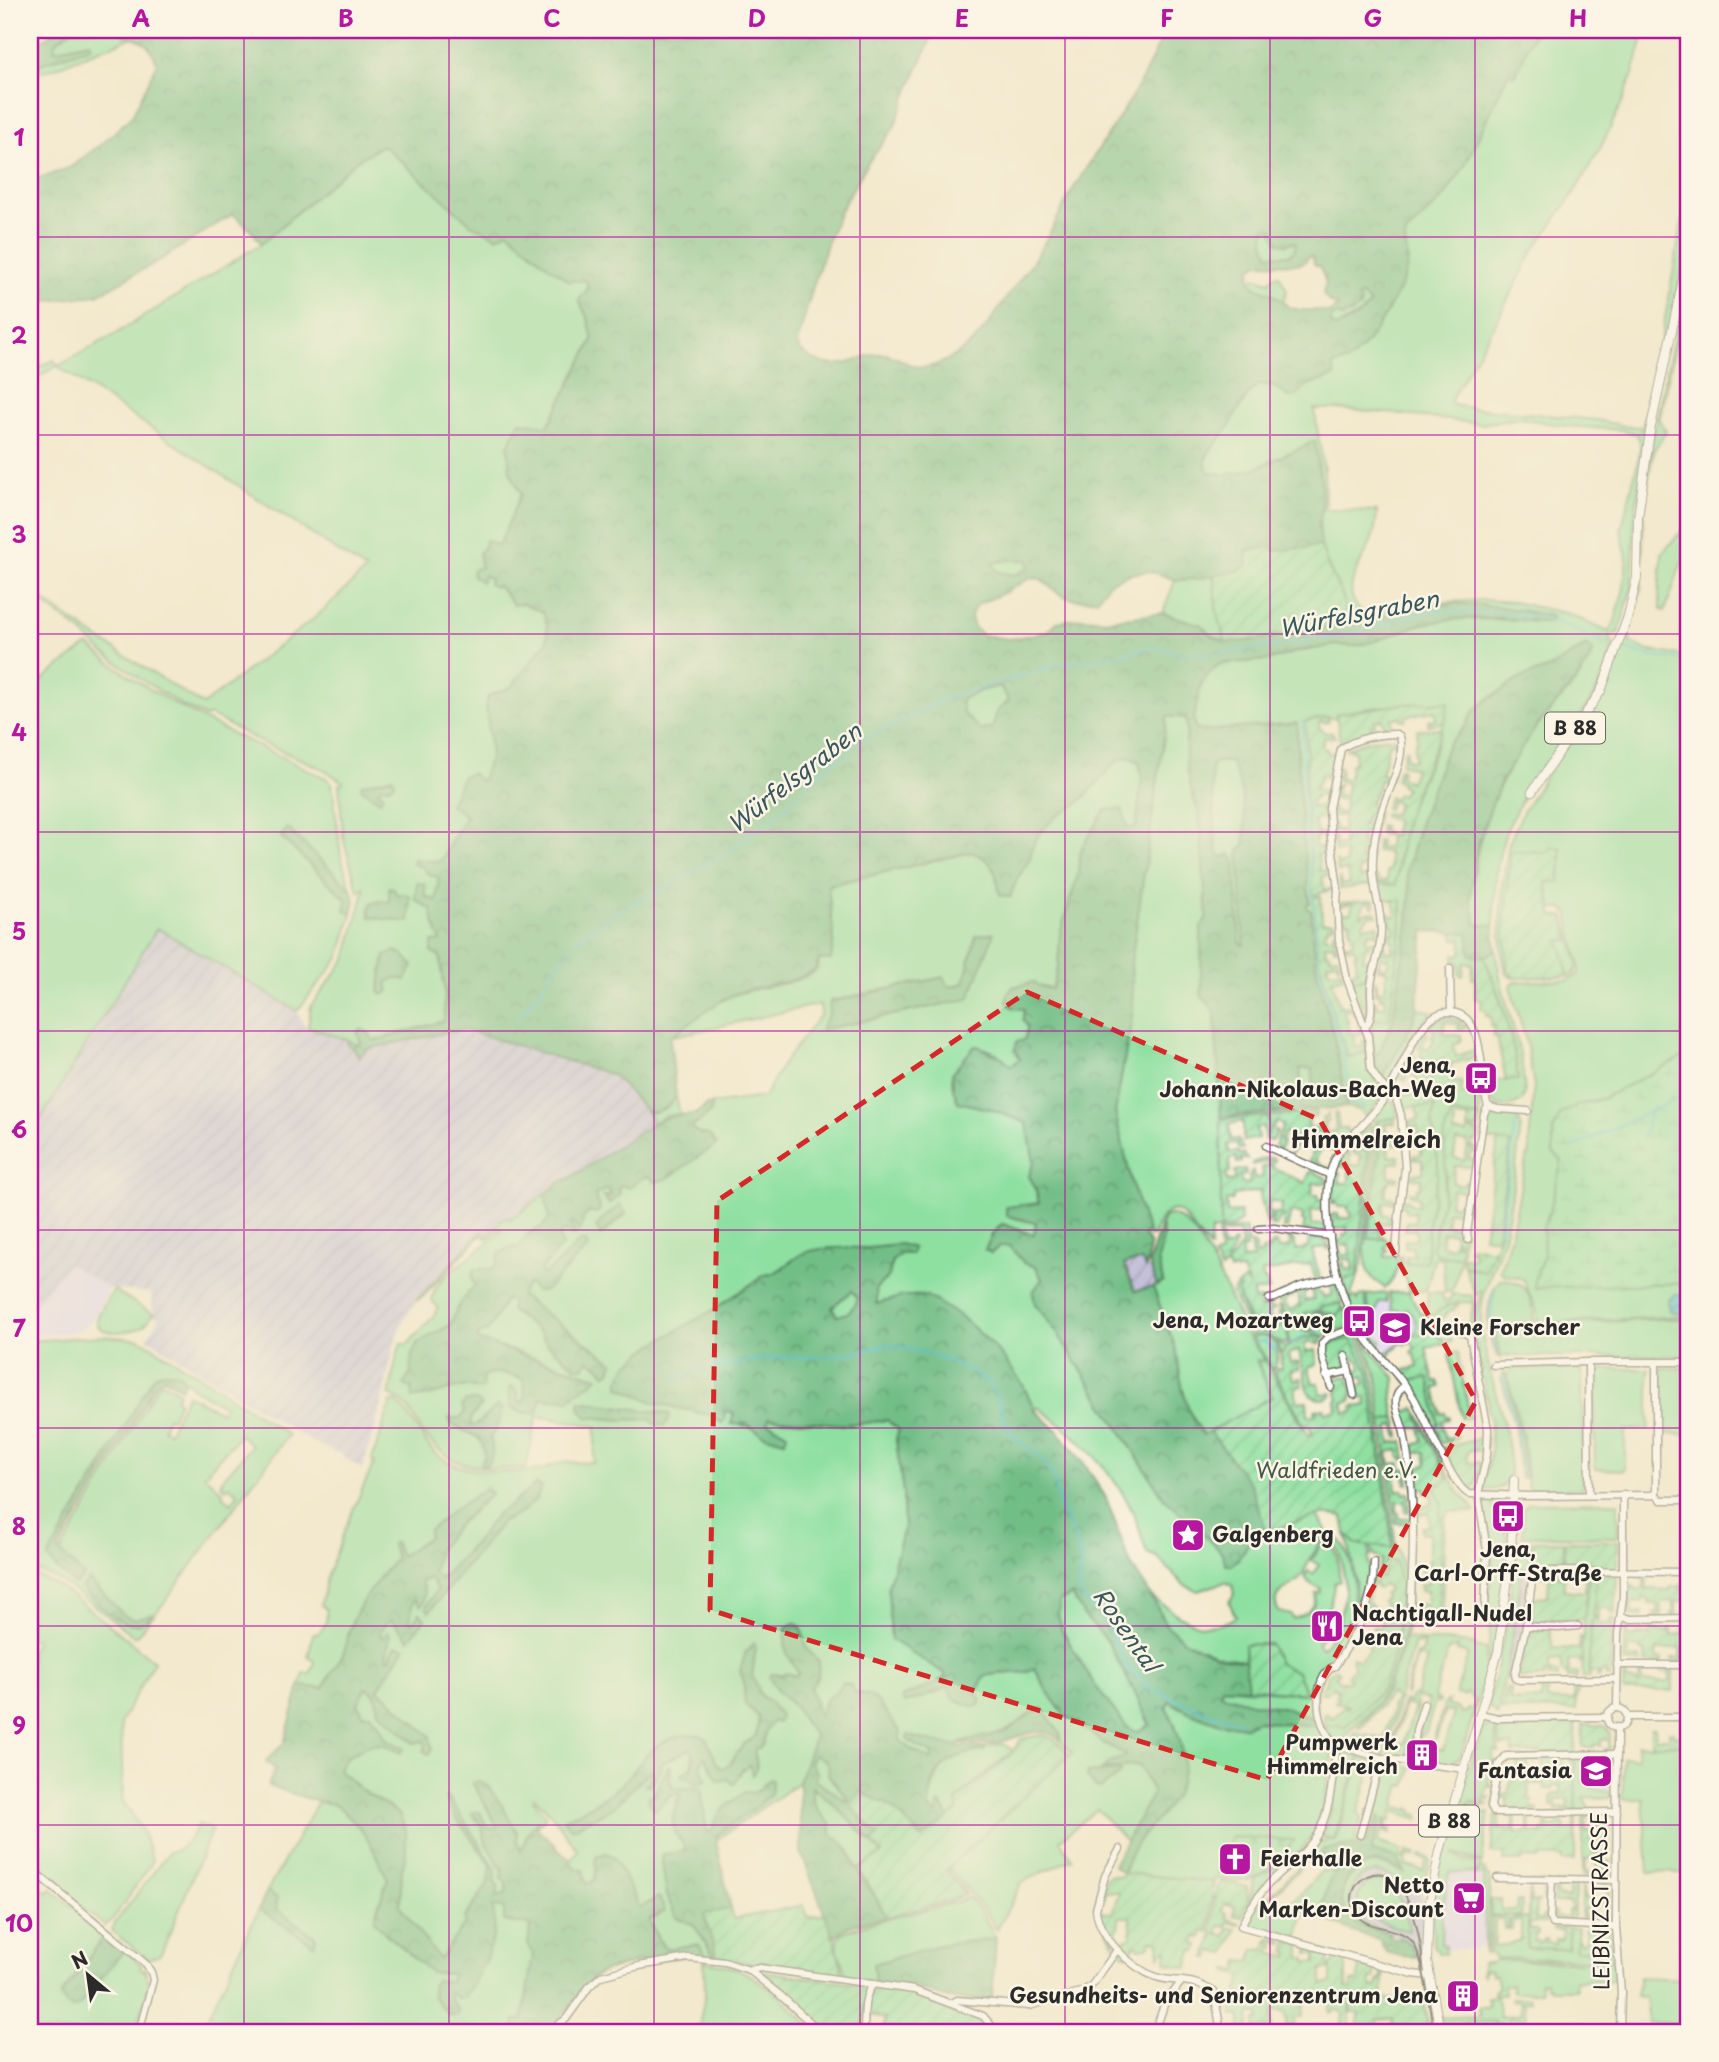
<svg xmlns="http://www.w3.org/2000/svg" width="1719" height="2062" font-family="'Playpen Sans',sans-serif">
	<style>
		.built { fill: #e1d4f3 }
		.industrial { fill: url(#industrial-furrows) }
		.railway { fill: #c5c0da }
		.green { fill: #8ee0a1; stroke: #5c8666; stroke-width: 2; fill-rule: evenodd }
		.forest { fill: url(#forest-crowns); stroke: #4e7459; stroke-width: 2; fill-rule: evenodd }
		.wetland { fill: url(#wetland-marsh); stroke: #5c8666; stroke-width: 2 }
		.cemetery { fill: url(#cemetery-stones); stroke: #5c8666; stroke-width: 2 }
		.garden { fill: url(#garden-furrows); stroke: #5c8666; stroke-width: 2; fill-rule: evenodd }
		.water { fill: url(#water-waves); stroke: #3f757c; stroke-width: 2 }
		.lines { fill: none; stroke-linecap: round; stroke-linejoin: round }
		.stream { stroke: #53bfcd; stroke-width: 2 }
		.minor-casing { stroke: #716e64; stroke-width: 9 }
		.major-casing { stroke: #716e64; stroke-width: 10 }
		.minor { stroke: #fff; stroke-width: 6 }
		.major { stroke: #fff; stroke-width: 8 }
		.tram { stroke: #2b2b2b; stroke-width: 2 }
		.marked { fill: none; stroke: #d62828; stroke-width: 5; stroke-dasharray: 14 9; stroke-linejoin: round }
		.grid { fill: none; stroke: #b5179e; stroke-width: 2; stroke-opacity: 0.55 }
		.labels { text-anchor: middle; stroke-width: 5; stroke-linejoin: round; paint-order: stroke }
		.shield { fill: #fcf5e5; stroke: #6a6863; stroke-width: 2 }
		.shield-label { font-size: 19px; font-weight: bold; fill: #2b2b2b }
		.poi-label { font-size: 21px; font-weight: bold; fill: #2b2b2b; stroke: #fcf5e5; text-anchor: end }
		.park-label { font-size: 21px; fill: #445848; stroke: #fcf5e5 }
		.street-label { font-size: 21px; fill: #2b2b2b; stroke: #fcf5e5 }
		.water-label { font-size: 23px; font-style: italic; fill: #37575c; stroke: #fcf5e5 }
		.quarter-label { font-size: 24px; font-weight: bold; fill: #2b2b2b; stroke: #fcf5e5 }
		.neatline { fill: none; stroke: #b5179e; stroke-width: 2.5 }
		.grid-label { font-size: 23px; text-anchor: middle; font-weight: bold; fill: #b5179e }
	</style>
	<defs>
		<pattern id="industrial-furrows" width="10" height="10" patternUnits="userSpaceOnUse" patternTransform="scale(1.75)"><rect width="10" height="10" fill="#c5c0da"/><path d="M-1 1l2-2M0 10L10 0M9 11l2-2" fill="none" stroke="#a9a5bb"/></pattern>
		<pattern id="forest-crowns" width="20" height="18" patternUnits="userSpaceOnUse" patternTransform="scale(1.75)"><rect width="20" height="18" fill="#72be87"/><path d="M2 6a3 3 0 1 1 6 0M12 15a3 3 0 1 1 6 0" fill="none" stroke="#5e9b6f"/></pattern>
		<pattern id="wetland-marsh" width="20" height="14" patternUnits="userSpaceOnUse" patternTransform="scale(1.75)"><rect width="20" height="14" fill="#8ee0a1"/><path d="M1 5h8M5 5V1M11 12h8M15 12V8" fill="none" stroke="#7bc08b"/></pattern>
		<pattern id="cemetery-stones" width="16" height="16" patternUnits="userSpaceOnUse" patternTransform="scale(1.75)"><rect width="16" height="16" fill="#8ee0a1"/><path d="M2 7V4a2 2 0 0 1 4 0v3zM10 15v-3a2 2 0 0 1 4 0v3z" fill="#7bc08b"/></pattern>
		<pattern id="garden-furrows" width="10" height="10" patternUnits="userSpaceOnUse" patternTransform="scale(1.75)"><rect width="10" height="10" fill="#8ee0a1"/><path d="M-1 1l2-2M0 10L10 0M9 11l2-2" fill="none" stroke="#7bc08b"/></pattern>
		<pattern id="water-waves" width="16" height="10" patternUnits="userSpaceOnUse" patternTransform="scale(1.75)"><rect width="16" height="10" fill="#53bfcd"/><path d="M0 5q4-4 8 0t8 0" fill="none" stroke="#459ba7"/></pattern>
	</defs>
	<rect width="100%" height="100%" fill="#fcf5e5"/>
	<filter id="ink" filterUnits="userSpaceOnUse"><feTurbulence type="fractalNoise" baseFrequency=".0143" numOctaves="2"/><feDisplacementMap in="SourceGraphic" scale="14" xChannelSelector="R" yChannelSelector="G"/><feConvolveMatrix kernelMatrix="1 2 1 2 8 2 1 2 1" color-interpolation-filters="sRGB"/></filter>
	<filter id="wash" filterUnits="userSpaceOnUse"><feTurbulence type="fractalNoise" baseFrequency=".00686" numOctaves="4" result="noise"/><feDisplacementMap in="SourceGraphic" scale="28" xChannelSelector="R" yChannelSelector="G"/><feGaussianBlur stdDeviation="1.57" result="paint"/><feColorMatrix in="noise" values="0 0 0 0 0 0 0 0 0 0 0 0 0 0 0 0 0 1.4 0 .05"/><feComposite in="paint" operator="in"/></filter>
	<g filter="url(#wash)">
		<rect width="100%" height="100%" fill="#f3e9ce"/>
		<!-- built -->
		<g class="built">
			<path d="M68,1264L110,1289L92,1320L81,1329L75,1332L30,1336V1310Z"/>
			<path d="M1390,1301L1407,1308L1412,1313L1417,1321V1330L1385,1355L1380,1349L1381,1341L1373,1335L1372,1326L1379,1302Z"/>
			<path d="M1583,1757L1611,1759L1610,1792L1592,1789V1784L1581,1783Z"/>
			<path d="M1449,1872L1484,1874L1486,1947H1476V1950L1447,1949V1945H1441L1442,1912Z"/>
			<path d="M1689,2022V2032H1624V2023Z"/>
		</g>
		<!-- industrial -->
		<g class="industrial">
			<path d="M157,927L297,1011L303,1025L348,1040L347,1044L367,1049L463,1029L613,1075L647,1112L653,1123L570,1178L560,1182L514,1217L508,1219L503,1218L487,1236L481,1231L416,1301L402,1323L396,1337L379,1414L362,1469L338,1453L312,1442L147,1338L159,1318L153,1314L151,1293L110,1289L68,1264L30,1310V1137Z"/>
			<path d="M1142,1261L1145,1268L1151,1267L1157,1286L1135,1292L1124,1263Z"/>
			<path d="M1522,1568H1531L1532,1571L1523,1625L1512,1680L1504,1681L1514,1627Z"/>
		</g>
		<!-- railway -->
		<path class="railway" d="M1371,1872L1387,1873L1413,1887L1419,1885L1424,1906L1423,1957H1416L1413,1948L1403,1938L1368,1926L1355,1916L1351,1905V1893L1356,1882Z"/>
		<!-- green -->
		<g class="green">
			<path d="M71,30H124L123,35L133,37L54,68L30,75V71H33L40,64L90,47L89,42L53,50L55,42Z"/>
			<path d="M1535,30H1645L1633,74L1623,100L1603,143L1575,192L1533,251L1495,324L1452,397L1451,403L1453,405L1464,407L1597,420L1624,426L1642,427L1654,380L1689,184V238L1647,428L1641,430L1646,434L1635,517L1632,587L1619,632L1609,637L1614,645C1609,660 1605,677 1597,690C1568,739 1525,781 1505,835C1495,863 1494,896 1494,925H1477C1475,917 1470,908 1470,899C1469,891 1472,881 1474,873C1481,818 1504,769 1538,725C1557,701 1582,681 1593,652L1587,645L1550,668L1521,678L1487,700L1473,712L1465,727L1448,744L1419,825L1407,871L1410,897L1407,931L1393,1019L1380,1051L1373,1057L1372,1033L1375,1020L1389,1019L1400,937L1402,901L1380,899L1377,884L1396,885L1402,838L1406,820L1412,801L1434,753L1443,723L1445,722L1447,702L1367,708L1336,714L1337,719L1328,717L1306,722L1307,753L1305,793L1319,962L1340,1039H1343L1347,1057L1367,1052L1369,1071L1383,1090L1381,1098L1366,1118L1362,1111L1347,1107L1336,1045L1316,967L1311,910H1307V904L1310,903L1300,819L1297,723L1203,731L1195,727L1194,718L1201,684L1213,669L1220,664L1270,660L1298,652L1336,645L1354,646L1372,642L1418,625L1451,619L1522,620L1550,616C1504,606 1454,599 1407,608C1393,611 1379,619 1366,625L1361,620L1348,623L1343,597L1327,564L1321,546L1319,524L1322,508L1289,452C1263,465 1238,479 1208,472C1206,466 1204,462 1207,456C1210,448 1219,441 1224,434C1233,422 1246,390 1260,385C1270,381 1281,391 1289,397L1307,385L1323,381L1333,365L1349,360L1366,343L1386,314L1404,278L1408,257L1404,240L1406,234L1444,197L1464,167L1508,74L1528,45ZM1314,409H1334L1397,414L1482,424L1519,418L1565,426L1622,430L1637,434L1640,442V453L1621,531L1627,557L1624,588L1614,624L1608,632L1569,614L1513,602L1485,600L1403,604L1368,617C1331,591 1366,563 1374,533C1376,526 1376,518 1377,511L1325,509L1324,470Z"/>
			<path d="M383,145L471,224L508,231L547,265L569,280H586L588,288L579,300L588,319L593,339L548,427L519,422L510,471L521,494L499,546L484,547L479,561L483,575C497,580 505,594 513,605L522,603L543,612L547,625V641L511,687L489,696L486,702L491,755L481,782L463,776L450,804L466,816L440,862L414,859L413,863L423,867L427,873L439,877L436,902L425,896L418,883L415,899L432,910L433,920L441,941L432,942V953L440,956L445,990L444,1021L357,1045L348,1040L308,1027L311,1006L346,959L365,888L363,887L360,892L358,891L343,837L339,784L341,785L343,782L323,769L261,742L210,715L206,717L183,706L144,681L104,653L74,626L30,594V591L96,637L203,705L317,616L366,570L57,366L30,382V371L54,360L58,366L117,333L261,244L357,160Z"/>
			<path d="M1266,228L1272,229L1296,243C1294,260 1282,255 1269,254C1264,245 1262,238 1266,228Z"/>
			<path d="M1689,266V283L1659,419L1666,432L1654,450L1650,470L1644,512L1641,590L1628,632L1631,643C1648,654 1670,653 1689,656V1316L1538,1323L1536,1309L1523,1279L1504,1274L1500,1271L1511,1235L1527,1156H1529L1530,1149L1529,1143L1534,1086L1526,1041L1510,986L1515,982L1568,980L1578,975L1580,967L1568,914L1563,908L1552,909L1546,882L1560,881L1561,849L1550,852L1511,851L1504,924L1508,972L1516,978H1512L1506,974L1502,953L1500,922L1502,886L1509,843L1524,810L1613,669L1635,603L1639,586L1641,517L1652,441Z"/>
			<path d="M1279,275L1287,290L1283,301L1255,287L1249,279L1257,278L1269,282L1274,276Z"/>
			<path d="M1361,295L1370,304L1367,310L1336,327L1331,324L1330,318L1336,315L1342,317L1353,313L1358,298Z"/>
			<path d="M1689,514V540L1684,548L1687,556L1681,564L1665,611L1661,610L1659,594L1662,553L1682,531Z"/>
			<path d="M1009,560H1028L1029,568L1015,575L998,572L991,563Z"/>
			<path d="M1214,575L1216,607L1225,642L1211,635L1202,625L1163,613L1175,580L1197,579Z"/>
			<path d="M88,645C159,704 244,739 326,778L332,783L341,857L351,889L288,829L281,837L347,900L346,910L352,914L339,958L297,1011L157,928L30,1137V689Z"/>
			<path d="M1000,686L1009,701L997,711L993,727L980,730L963,713L961,699L982,690Z"/>
			<path d="M1167,716L1186,718C1188,731 1187,734 1186,746C1185,761 1191,798 1199,811L1207,917L1201,927V994L1215,1012L1221,1119V1229L1211,1231L1210,1248C1188,1230 1176,1180 1153,1236H1149L1133,1188L1115,1112L1133,1011L1131,962Z"/>
			<path d="M1127,756L1139,762L1142,777L1136,827L1128,829L1122,809L1105,810L1081,849L1077,878L1060,933L1058,968L1052,989L1041,987L1033,982L1014,987L1007,994V1003L1014,1008H1024L1023,1020L1028,1026L1024,1040L1017,1042L1015,1049L1020,1059L1011,1066C1002,1056 989,1048 975,1046L952,1073L953,1088L958,1102L993,1110L1027,1123L1034,1162L1029,1176L1035,1187L1039,1204L1006,1208L1007,1216L1036,1223L1034,1235L1002,1224L993,1233L985,1250L991,1253L1000,1246L1009,1245L1024,1263L1036,1267L1042,1279L1033,1292L1035,1304L1058,1334L1164,1498L1221,1551L1226,1563L1231,1565C1242,1557 1247,1548 1251,1536L1318,1515L1326,1530L1301,1577C1291,1589 1267,1590 1279,1612L1291,1615L1293,1619C1307,1615 1316,1608 1316,1593H1320L1321,1588C1314,1587 1306,1582 1305,1575L1308,1571L1313,1574L1319,1565L1312,1560L1325,1537L1328,1536L1337,1556L1340,1581L1334,1583C1333,1604 1324,1618 1312,1635L1317,1638L1319,1635L1322,1637L1317,1644L1322,1648L1338,1627L1345,1593V1580L1340,1556L1333,1535L1335,1534C1360,1560 1357,1608 1343,1639C1335,1656 1320,1674 1317,1693C1315,1703 1317,1712 1319,1721L1288,1708L1251,1703L1220,1694L1222,1687L1306,1694L1297,1672L1279,1665L1270,1644L1244,1645L1245,1660C1219,1658 1180,1646 1165,1623C1160,1615 1156,1605 1152,1597C1181,1617 1201,1638 1236,1617L1229,1602L1234,1594L1232,1585L1225,1582L1198,1591L1184,1585L1157,1557L1147,1553C1142,1540 1139,1525 1133,1512C1112,1468 1077,1435 1038,1407L1035,1410C1015,1367 984,1330 943,1306C937,1303 931,1297 924,1296C907,1294 892,1299 877,1304L876,1288L889,1276L892,1261L900,1254L911,1253L912,1248C897,1243 884,1247 869,1248C848,1249 828,1246 808,1252C791,1257 781,1274 765,1275L713,1310L652,1345L628,1364L619,1380V1387L653,1402L712,1416L722,1423L724,1419V1410L734,1413L731,1424C751,1424 765,1435 784,1441L787,1433L767,1423L769,1418L849,1425L887,1420L899,1430L896,1439L903,1492L904,1528L888,1587L891,1639L944,1673L946,1677L931,1686L901,1697L904,1702L936,1693L948,1686L954,1699L975,1707L980,1704V1699L976,1692L986,1675L1025,1672L1035,1668L1045,1688L1064,1715L1080,1724L1103,1743L1125,1754V1757L1110,1762L1103,1769L1139,1765L1153,1793L1127,1842L1097,1809L1060,1840L1072,1859L1032,1877L1021,1884L997,1930L984,1909L948,1868L1011,1808L1072,1753L1060,1740L1061,1735L1043,1709C1025,1713 1018,1727 1003,1732C988,1737 972,1737 958,1743L957,1747L928,1742L908,1736L907,1739L916,1746L933,1753L931,1761L907,1747L899,1739L901,1732C892,1723 880,1701 871,1696C866,1694 859,1693 854,1692L851,1685L842,1682L836,1692L826,1699L820,1716L817,1714L816,1705L810,1689L818,1676L819,1662L806,1649L801,1627L795,1623L786,1627L785,1646L787,1652L799,1674L795,1676L787,1673L780,1676L777,1674H771L770,1677C777,1695 782,1694 794,1707C802,1716 805,1727 815,1735L799,1782L716,1840L718,1834L760,1804L771,1794L772,1780L770,1779C760,1786 759,1796 745,1792C736,1799 723,1806 718,1816C714,1822 715,1827 710,1832H707L706,1827L701,1789L673,1788L670,1781V1766H667C666,1779 658,1782 655,1795L649,1796V1801L654,1810L671,1795L677,1792L680,1795C674,1807 669,1825 678,1837C680,1840 683,1843 685,1847L684,1851L663,1855L662,1862L667,1896L676,1917L694,1925L714,1957L705,1955L699,1944L666,1949L657,1937L649,1920L665,1911L659,1898L640,1908L614,1857L606,1853L596,1857C594,1867 599,1870 594,1881L586,1883L583,1870H578L569,1863L578,1850L550,1813L534,1797L533,1799L546,1817L541,1822H537L528,1834L521,1850L517,1841V1832L501,1805L487,1785L479,1781L473,1784L498,1827L492,1829L487,1828L480,1812H474L472,1814L481,1825L486,1843L503,1871L502,1878L506,1883L507,1891L503,1895L498,1896V1885L494,1882L496,1869L448,1797H446L456,1818L491,1865L490,1877L486,1887L465,1917V1924L439,1959L400,1906L402,1870L406,1853V1831L399,1814L360,1789L338,1769L344,1759L368,1745L383,1744L400,1752L404,1749L386,1739L378,1723L371,1714H363L358,1704L365,1688L375,1694L379,1711L414,1743L423,1741L427,1745L424,1751L429,1754L432,1750L430,1736L378,1689L404,1647L395,1646L390,1659L386,1658L390,1635L387,1633L382,1638L379,1634L385,1624L392,1619L409,1639L425,1619L420,1613L412,1623L409,1621C413,1613 410,1606 414,1598L421,1605C428,1598 424,1590 421,1582L431,1578L437,1590L426,1606L430,1611L502,1522L525,1510L536,1499L542,1487L536,1484L508,1507L497,1513L481,1536L440,1580L432,1573L438,1550L456,1527L491,1494L487,1489L455,1509L428,1531L429,1537L400,1557L395,1543L392,1544L396,1559C378,1578 359,1603 350,1628C347,1637 347,1646 343,1654C337,1666 328,1676 324,1688L300,1686L304,1673L310,1674L314,1665V1660L308,1657L313,1634H317C326,1627 328,1620 326,1609L321,1605L327,1577L349,1519L374,1463L372,1460L391,1402L396,1401C411,1415 419,1434 432,1450C457,1478 515,1473 548,1469L549,1466L567,1462L594,1463L596,1426L537,1416L526,1468C479,1470 446,1470 419,1426C411,1412 405,1400 389,1395L397,1356L401,1343L407,1345L433,1317L438,1307L432,1301C432,1276 486,1249 502,1230L501,1228L487,1239L481,1235L422,1298L416,1301L482,1231L487,1236L503,1218L507,1216L509,1219L514,1217L545,1194L549,1219L541,1228L529,1233L516,1249L513,1246L499,1254L497,1264L491,1269H475L472,1275V1281L475,1285L459,1305L450,1325L418,1343L412,1354L411,1373L404,1384L408,1387H412L414,1398C434,1398 448,1387 466,1387C472,1386 476,1390 483,1389L482,1378C496,1369 509,1375 524,1380L525,1394L523,1402H518L517,1392L512,1386L509,1388L510,1407C519,1412 528,1415 538,1412L541,1398L570,1400C577,1389 591,1388 597,1377L478,1340V1334L488,1330L505,1299L511,1301V1311L540,1332L547,1344L576,1367H584L588,1359L600,1367L605,1374L610,1372L613,1362L521,1296L523,1290L529,1282L536,1291H545L588,1247L586,1242H579L558,1263L544,1275L540,1271L562,1245L559,1236L564,1231L573,1236L576,1234L570,1225L573,1222L579,1230L581,1228L583,1218L591,1211L596,1213L600,1209L595,1194L607,1189L611,1193L609,1197H604L609,1204L620,1194L619,1187L623,1184L629,1188L641,1178L649,1176L655,1181L666,1179L717,1144L709,1135L700,1134L691,1128L711,1112L712,1104L764,1097L783,1064L821,1014L820,1004L670,1037C689,1024 708,1007 729,997C750,987 801,986 817,969C820,965 819,963 818,959L830,960L834,939L827,886L971,852C996,861 995,870 1000,894L1010,897L1017,879L1030,859L1032,847L1039,834L1053,819L1081,801L1116,761ZM993,934L969,999L821,1030L829,1014L830,1001L944,977L949,987L964,983L976,936ZM620,1205L626,1214L612,1227L601,1235L597,1228L601,1221ZM466,1401H475L482,1405L471,1418V1426L476,1425L497,1406L502,1409L498,1426L490,1438C494,1449 493,1456 486,1466L480,1464L485,1456L482,1443L477,1437L451,1424L450,1418H460L465,1412L462,1406ZM580,1401L669,1414L670,1418L664,1426L654,1423L651,1419L623,1420L587,1417L579,1407ZM754,1644L756,1646L752,1676L762,1697L768,1700L780,1716L778,1723L773,1721L766,1730L763,1744L760,1747L755,1748C753,1757 762,1767 752,1774L751,1764L742,1770L734,1784L728,1779L719,1781L705,1757H703L701,1766L706,1781L697,1784L691,1781L689,1777L683,1778V1774L692,1768L693,1751L690,1749L659,1764L662,1767L649,1786L646,1785L653,1773L651,1770L612,1808L572,1829L564,1819C584,1810 602,1800 619,1786C644,1766 643,1745 680,1736C691,1734 696,1733 706,1738L717,1764L722,1768L728,1766L744,1744L756,1736L759,1717L745,1704L744,1682L740,1671L746,1652L749,1651L750,1646ZM1120,1770L1119,1774L1101,1788H1097L1087,1777L1088,1773Z"/>
			<path d="M1219,761L1222,762H1230C1244,783 1247,823 1244,848L1239,850L1245,945L1240,944L1235,863L1227,855L1222,857L1218,854L1216,845L1211,766Z"/>
			<path d="M1564,916L1578,961L1577,968L1574,974L1568,976L1565,959L1558,940H1570Z"/>
			<path d="M1496,950C1499,992 1519,1031 1523,1074C1523,1080 1526,1089 1524,1096C1520,1109 1494,1110 1489,1097C1487,1093 1488,1086 1488,1081L1518,1080C1515,1037 1500,996 1484,957Z"/>
			<path d="M1363,977L1370,978L1366,988L1367,1012L1369,1015L1366,1017L1363,1015L1364,1011L1350,980L1362,979Z"/>
			<path d="M1417,1008L1433,1012L1413,1033L1391,1079L1385,1081L1382,1079L1413,1022Z"/>
			<path d="M1450,1053L1452,1064L1450,1065L1454,1082H1461L1462,1095L1479,1094L1480,1117L1452,1114L1442,1202L1436,1229L1444,1257H1461L1455,1283L1451,1292H1445L1443,1260L1439,1257L1434,1260L1426,1291L1410,1290L1400,1264V1256H1402L1403,1263L1406,1262V1258L1407,1264L1427,1261L1428,1225L1437,1179L1436,1144L1432,1122L1435,1106L1403,1107L1400,1095L1425,1094L1439,1060H1444Z"/>
			<path d="M1312,1067L1315,1095L1303,1097L1300,1069Z"/>
			<path d="M676,1097L680,1114L666,1116L653,1123L647,1112C661,1113 669,1107 676,1097Z"/>
			<path d="M1391,1101L1395,1104L1398,1117L1377,1122L1380,1139V1151L1369,1239H1394L1391,1245L1388,1243L1385,1248L1388,1250L1385,1253V1257L1398,1256C1398,1268 1395,1281 1385,1288L1373,1279L1367,1270L1365,1249L1375,1156L1374,1120L1387,1102Z"/>
			<path d="M1490,1114L1513,1116L1519,1120L1521,1127C1516,1162 1513,1198 1505,1233C1498,1262 1480,1290 1481,1320C1481,1336 1486,1351 1489,1367C1498,1403 1510,1440 1510,1477H1509C1506,1488 1497,1490 1486,1490L1483,1483L1491,1452L1490,1426L1492,1424L1487,1407L1489,1405L1487,1396L1484,1395V1380L1481,1379L1480,1373L1482,1371L1480,1362L1478,1361L1477,1345L1475,1344L1473,1335L1479,1334L1478,1329L1471,1330L1482,1291L1480,1290L1477,1295L1474,1293L1465,1267L1485,1272L1494,1250L1497,1238L1511,1143L1482,1139L1485,1120Z"/>
			<path d="M1371,1123L1372,1148L1362,1263C1359,1277 1352,1289 1349,1302L1343,1280L1357,1275L1368,1151L1347,1150Z"/>
			<path d="M1170,1215C1202,1219 1232,1307 1246,1333C1252,1342 1259,1351 1265,1360L1257,1362L1272,1397L1203,1436L1189,1411L1153,1287L1163,1282L1158,1261L1163,1237L1161,1225L1165,1217Z"/>
			<path d="M1501,1279C1529,1281 1532,1298 1534,1323L1492,1327L1496,1347L1501,1359C1483,1343 1484,1295 1501,1279Z"/>
			<path d="M1238,1285L1240,1290L1237,1292C1249,1325 1249,1343 1289,1323L1290,1325L1288,1328L1287,1344C1272,1342 1273,1333 1252,1336L1232,1293Z"/>
			<path d="M114,1290L153,1314C150,1319 147,1323 142,1327C133,1332 96,1337 97,1321C98,1311 109,1298 114,1290Z"/>
			<path d="M852,1290L857,1298C853,1310 849,1314 837,1316L832,1307Z"/>
			<path d="M1409,1292L1420,1313L1422,1315L1426,1311L1428,1292L1443,1293V1298L1445,1302L1449,1301L1452,1294L1472,1296L1475,1304L1470,1324L1469,1326L1466,1324L1470,1323L1473,1303L1459,1302L1446,1306L1424,1335H1412L1417,1330C1417,1320 1414,1315 1407,1308L1399,1313L1398,1309L1392,1310L1389,1293Z"/>
			<path d="M1386,1293L1387,1302H1379L1372,1326L1373,1335L1381,1341L1380,1349L1367,1333L1370,1317L1367,1295Z"/>
			<path d="M1365,1295L1368,1318L1364,1330L1350,1305L1352,1297H1356L1358,1300L1360,1296Z"/>
			<path d="M1342,1303V1309L1337,1315L1320,1311L1314,1313L1311,1329L1309,1331L1292,1325L1290,1322L1307,1313L1321,1310V1307Z"/>
			<path d="M1344,1308L1350,1321L1348,1328L1331,1332L1325,1337L1313,1331L1318,1313L1336,1317Z"/>
			<path d="M1663,1319H1689V1356H1501L1494,1329L1539,1325Z"/>
			<path d="M1291,1327C1303,1330 1312,1334 1323,1338L1320,1344L1306,1337L1286,1348L1281,1354L1276,1342L1286,1348L1289,1344V1329Z"/>
			<path d="M1350,1333L1357,1336L1372,1370L1395,1540L1402,1566L1409,1580L1406,1620L1400,1648L1386,1689L1373,1707L1348,1733L1342,1742L1331,1739L1324,1725L1345,1727L1383,1688L1396,1646L1402,1585L1377,1576L1382,1559L1374,1556L1371,1546L1393,1547L1368,1369L1348,1339L1325,1345L1331,1339Z"/>
			<path d="M101,1336L140,1339L211,1383L288,1435L160,1608L135,1637L72,1589L58,1580L30,1568V1518L37,1524L39,1521L30,1512V1341ZM154,1376L183,1377L185,1381L191,1384V1387L225,1406L221,1412L187,1394L169,1432L163,1429L167,1418L171,1419L179,1401L176,1399L179,1392L162,1382L157,1386L60,1553L84,1576L48,1557ZM240,1435L252,1445L221,1481L223,1482L221,1485L226,1489L229,1486L238,1494L231,1503L222,1495L223,1492L204,1475Z"/>
			<path d="M1261,1336C1279,1337 1281,1357 1273,1370L1252,1337Z"/>
			<path d="M1361,1337L1395,1378L1392,1401L1396,1418L1382,1421L1376,1371Z"/>
			<path d="M1458,1352L1470,1418L1462,1419L1449,1354Z"/>
			<rect x="1661" y="1368" width="28" height="66"/>
			<path d="M1512,1369H1582L1583,1489H1531L1528,1487L1523,1437L1507,1375Z"/>
			<path d="M1594,1369H1649V1429L1625,1430V1470L1595,1469Z"/>
			<path d="M1504,1370L1521,1437L1525,1477L1521,1478L1515,1428L1501,1377Z"/>
			<path d="M1429,1377L1439,1425L1436,1426L1438,1437L1417,1392H1415L1406,1380Z"/>
			<path d="M1419,1415L1456,1488C1462,1498 1472,1501 1475,1512L1449,1511L1445,1517L1442,1613H1438L1441,1530L1440,1511L1441,1504L1435,1488L1449,1479L1417,1416Z"/>
			<path d="M1486,1502H1492V1507H1498L1499,1502L1504,1504L1507,1510L1506,1534L1508,1535C1504,1580 1502,1625 1489,1669L1488,1661L1490,1623L1487,1622L1489,1587L1491,1585L1490,1571L1492,1570V1560L1490,1558L1491,1541L1488,1540C1487,1534 1491,1528 1485,1524L1483,1505Z"/>
			<path d="M1618,1502V1537L1522,1536L1524,1509L1529,1503Z"/>
			<path d="M1346,1533L1355,1544L1368,1545L1371,1556H1369C1366,1566 1373,1574 1372,1583C1368,1613 1348,1640 1333,1664C1363,1612 1359,1590 1346,1533Z"/>
			<path d="M1516,1540L1529,1541L1531,1568H1522C1519,1601 1513,1634 1507,1666C1504,1683 1499,1698 1498,1715L1490,1708V1699C1503,1646 1512,1594 1516,1540Z"/>
			<path d="M30,1573L56,1585L74,1597L154,1661L121,1722L123,1801L142,1830L152,1859L151,1864L112,1920L105,1926L30,1865V1651L36,1641L30,1638Z"/>
			<path d="M1589,1574H1595V1600L1592,1616H1598V1618L1592,1619L1589,1647L1590,1678H1583L1581,1648L1584,1638V1619Z"/>
			<path d="M1071,1595L1085,1617L1106,1639L1133,1688L1150,1726L1136,1732L1126,1726L1094,1684L1062,1630L1058,1614L1060,1601Z"/>
			<path d="M1408,1620L1405,1638L1421,1640V1641H1443L1473,1644L1477,1648L1486,1649L1485,1675L1462,1753L1458,1759L1450,1762L1449,1764L1418,1760L1416,1758V1752L1419,1749V1757L1424,1758L1425,1754L1433,1755L1435,1748L1443,1750L1454,1712L1445,1710L1436,1739L1434,1738L1445,1702L1448,1701L1447,1705L1459,1709L1460,1713L1468,1712V1709H1473L1475,1701L1467,1693L1464,1696L1456,1694L1468,1654L1457,1651L1458,1647L1448,1650L1434,1697L1435,1699L1440,1701V1703L1435,1702L1426,1732L1419,1738L1422,1742L1418,1744H1417V1736H1419L1429,1701L1417,1697L1416,1703L1417,1704V1715L1419,1716L1413,1742H1408L1407,1754L1412,1755L1408,1759L1389,1756V1753L1404,1700L1410,1702L1412,1695L1416,1696L1427,1659L1417,1656L1406,1694L1405,1692L1416,1655L1422,1652L1423,1644L1414,1643L1401,1688L1399,1701L1385,1754L1383,1756L1381,1753L1373,1751V1753L1350,1745V1741L1356,1742L1357,1738L1352,1736L1355,1733L1384,1739L1393,1709L1391,1707L1397,1699L1391,1693L1361,1728H1358L1387,1690L1402,1648ZM1405,1704L1415,1707L1403,1744L1394,1741Z"/>
			<path d="M1169,1701L1191,1713L1314,1726L1319,1723L1324,1735L1333,1748L1324,1806L1315,1832L1301,1851L1266,1883L1250,1902C1252,1875 1253,1878 1277,1866L1215,1879L1214,1882L1123,1873L1134,1847L1148,1829L1176,1726L1166,1707Z"/>
			<path d="M1497,1723L1495,1736L1499,1752L1494,1751L1492,1761L1497,1762V1764L1492,1763L1490,1772L1495,1774L1494,1776L1490,1775L1488,1784L1492,1785V1787H1487L1485,1796L1490,1798L1489,1800L1484,1799L1483,1803L1488,1804V1806L1482,1805L1481,1809L1478,1803L1471,1801L1468,1803L1465,1810L1467,1811L1469,1805L1474,1803L1480,1812L1478,1815L1489,1813L1482,1862L1455,1854L1454,1855L1464,1860L1482,1864L1475,1873L1449,1872L1442,1914L1441,1944L1446,1945L1445,1954L1439,1953L1433,1945V1903L1440,1868L1474,1749H1476L1484,1728Z"/>
			<path d="M1004,1744L1012,1750V1752L973,1784L956,1801L958,1809L949,1818L941,1804L937,1814L932,1812L928,1806C936,1768 943,1755 984,1751L986,1747Z"/>
			<path d="M1689,1744V1870L1686,1873L1648,1872L1643,1799H1623V1758H1637V1745Z"/>
			<path d="M814,1753L827,1762L832,1781L850,1799L848,1801L815,1780L810,1763Z"/>
			<path d="M1346,1753L1359,1757L1334,1840L1321,1836L1330,1814L1340,1757Z"/>
			<path d="M1575,1757H1583L1582,1783H1593L1592,1789L1610,1792V1798L1583,1797L1588,1806V1811H1576Z"/>
			<path d="M1360,1758L1378,1763V1766L1372,1765L1358,1813L1362,1817L1355,1839L1357,1840L1364,1837L1362,1833L1365,1828L1369,1815L1367,1810L1377,1811L1388,1776L1381,1774L1383,1769L1380,1768L1383,1764L1411,1767L1406,1786L1401,1785L1395,1806L1408,1810L1409,1808L1413,1810L1412,1813L1419,1815L1418,1819L1393,1811L1391,1821L1388,1820L1386,1826L1391,1829L1385,1827L1386,1819H1384L1383,1828L1391,1831L1390,1834L1381,1831L1378,1842L1401,1850L1400,1856L1404,1858L1406,1851L1416,1854L1415,1857L1408,1855L1405,1865L1423,1871L1427,1860L1420,1858L1421,1855L1429,1858L1431,1860L1423,1888L1422,1885L1406,1891C1367,1839 1318,1910 1378,1929C1322,1936 1333,1836 1403,1872L1397,1858L1371,1852L1381,1817L1366,1843C1352,1844 1339,1848 1324,1849L1321,1855L1342,1861L1330,1879L1319,1919L1303,1916L1297,1939L1248,1927L1247,1921L1256,1904C1263,1905 1272,1908 1279,1907C1296,1904 1311,1881 1323,1870L1330,1872L1335,1867L1336,1863L1322,1858L1316,1864L1310,1858L1272,1896L1280,1904L1274,1905L1263,1903L1306,1860L1318,1841L1324,1843L1326,1839L1335,1841Z"/>
			<path d="M813,1787L831,1802L882,1853L858,1870L848,1848L831,1835V1825C819,1813 811,1804 813,1787Z"/>
			<path d="M318,1802L336,1804L357,1825L368,1839L388,1879L376,1911L387,1935L432,1972L453,1974L450,1982L435,1980L450,1999L449,1993L452,1992L495,1923L492,1907H504L508,1922L530,1925L528,1946L533,1954L523,2019L515,2020L514,2030L517,2032H201L259,1909L313,1944L316,1937L276,1909L277,1898L267,1891Z"/>
			<path d="M198,1824L212,1829L162,1952L159,1956L148,1959L112,1931L115,1923L169,1852C184,1850 191,1837 198,1824Z"/>
			<path d="M1482,1868L1490,1877L1487,1955L1485,1953L1484,1874L1475,1875Z"/>
			<path d="M30,1878L48,1893L51,1889L106,1934L61,1995L78,2007L125,1949L142,1965L140,1968L143,1971L145,1969L149,1983L136,2032H30Z"/>
			<path d="M1381,1880C1399,1888 1408,1912 1409,1931C1394,1927 1345,1915 1361,1890C1366,1882 1373,1881 1381,1880Z"/>
			<path d="M968,1898H970L981,1911L996,1938L940,1945L874,1964L875,1982L847,1977L838,1951L837,1939L842,1933C882,1916 927,1913 968,1898Z"/>
			<path d="M1491,1900H1501V1910H1516L1517,1901H1522L1521,1916L1491,1915Z"/>
			<path d="M1491,1917H1505L1508,1920L1507,1929H1504L1503,1920H1495L1494,1946L1507,1945L1521,1940V1921H1513L1512,1929H1509V1920L1512,1918H1528V1948L1568,1949L1570,1928H1578L1576,1950L1612,1951V1960L1495,1958L1490,1953Z"/>
			<path d="M1495,1960L1613,1963L1614,1981L1575,1980L1576,1989H1550L1549,1986L1546,1987L1545,1981L1540,1982L1541,1992H1513L1512,1984L1504,1985L1505,1994H1497L1499,2017L1521,2014L1520,2006L1522,2002L1512,2001V1998H1530V2001L1524,2002L1526,2017L1524,2020L1509,2018V2032H1502V2024H1495L1494,2021L1442,2024L1441,2018L1480,2016L1478,2008L1489,2006L1488,1997L1495,1996L1494,1990L1499,1988L1496,1975H1492V1971L1484,1970L1483,1975L1482,1974V1963H1490Z"/>
			<path d="M704,1961C715,1963 727,1965 738,1969C768,1981 793,2010 817,2032H698L705,1994Z"/>
			<path d="M1639,1977L1689,1979V2022L1648,2023L1645,1997L1636,1996Z"/>
		</g>
		<!-- forest -->
		<g class="forest">
			<path d="M54,30H71L55,42L54,50L90,42L91,47L40,64L37,69L30,71V47L53,33Z"/>
			<path d="M124,30H935L912,82L894,128L867,164L840,211L829,238L814,283L797,344C800,351 804,354 811,358C829,368 844,366 862,358C897,344 901,370 927,367C934,366 941,363 947,360C976,345 988,325 1005,300C1014,287 1024,274 1033,261C1048,239 1059,214 1072,191C1104,138 1143,89 1164,30H1535L1515,76L1508,74L1464,167L1444,197L1406,234C1402,245 1410,255 1407,266C1403,290 1369,347 1349,360C1345,363 1338,364 1333,365L1335,376L1307,385L1296,396L1289,397C1281,391 1270,382 1260,385C1246,390 1233,422 1224,434C1219,441 1210,448 1207,456C1204,462 1206,466 1208,472C1245,481 1281,456 1315,441L1321,483L1322,508L1319,524L1321,546L1275,551L1274,548L1247,550L1248,565L1240,570L1197,579L1175,580L1150,571L1130,574L1110,582L1097,599C1068,601 1063,599 1041,579L1030,578L1006,592L978,604L971,614L973,626L982,635L1009,639L1046,632L1057,622L1082,618L1109,620L1163,613L1202,625L1211,635L1225,642L1292,633L1361,620L1367,625C1379,619 1393,611 1407,608C1454,599 1504,606 1550,616L1552,620L1548,623L1498,618L1451,619L1418,625L1373,642L1354,646L1336,645L1298,651L1270,660L1220,664L1213,669L1201,684L1194,718L1195,727L1203,731L1297,723C1297,784 1303,843 1310,903L1307,904V909L1311,910L1316,967L1336,1045L1347,1107L1221,1117L1215,1012L1201,994V927L1207,917L1199,811C1191,798 1185,761 1186,746C1187,735 1188,730 1186,718L1167,716L1131,962L1133,1011L1115,1112L1133,1188L1148,1233L1144,1235L1150,1245L1146,1268L1142,1261L1124,1264L1135,1291L1153,1287L1176,1349L1182,1387L1189,1411L1203,1435L1210,1431L1251,1485L1266,1532L1251,1536C1247,1548 1242,1557 1231,1565L1226,1564L1221,1551L1164,1498L1058,1334L1035,1304L1033,1292L1042,1279L1036,1267L1024,1263L1009,1246H1000L991,1253L985,1250L993,1233L1002,1224L1034,1235L1036,1223L1007,1216L1006,1207L1039,1203L1035,1187L1029,1176L1034,1162L1027,1123L993,1110L958,1102L953,1088L952,1073L975,1046C983,1047 985,1050 991,1053C1003,1057 1002,1056 1011,1066L1020,1059L1015,1049L1017,1042L1024,1040L1028,1027L1023,1020L1024,1009L1014,1008L1007,1003V994L1013,987L1033,982L1042,987L1052,989L1058,968L1060,933L1077,878L1081,849L1105,810L1122,809L1128,828L1136,827L1142,777L1139,761L1127,757L1116,761L1081,801L1053,819L1039,834L1032,847L1030,859L1017,879L1010,897L1000,895C995,870 996,861 971,852L828,885L834,939L831,960L819,959L816,969C792,984 770,984 744,991C719,998 692,1022 670,1037L676,1097C669,1107 661,1113 647,1112L613,1075L463,1029L367,1049L359,1057L354,1049L347,1044L348,1040L357,1045L361,1043L357,1032L361,1029L368,1032L374,1041L444,1021L445,990L440,956L432,953V943L441,941L433,920L432,910L415,899L417,883L425,884V896L436,901L439,878L427,873L423,867L413,864L414,859L440,862L466,816L450,804L463,776L471,773L481,781L491,755L486,702L489,696L511,687L547,641V625L543,612L522,603L514,605L498,585L494,587L489,584L490,578L484,575L481,582L473,576L472,571L476,568H481L479,552L484,547L485,540L499,545L521,494L510,471L508,445L520,422L548,426L593,340L588,319L579,300L588,288L586,280L569,281L547,265L508,231L497,237L471,224L383,145L357,160L261,244L254,233L233,214L162,259L97,295L30,303V181L69,168L104,142L132,116L157,64C151,44 143,39 123,35ZM1266,228L1272,229L1278,242L1287,245L1292,242L1296,243C1295,260 1281,255 1269,254C1264,245 1262,238 1266,228ZM1308,256L1313,257L1314,264L1320,267L1326,283L1323,291L1324,296L1329,302L1338,306L1329,313L1318,310H1300L1288,307L1283,301L1270,293L1255,287L1249,280L1252,267L1259,263L1300,264L1305,262ZM1361,295L1370,303C1366,312 1346,324 1336,327L1331,324V318L1336,315L1342,317L1360,308L1361,303L1358,298ZM1009,560H1028L1029,568L1015,575L998,572L992,563ZM1000,686L1009,701L997,711L993,727L980,730L963,713L961,699L982,690ZM1219,761L1230,762C1244,783 1247,823 1244,848L1239,850L1244,945L1240,944L1235,863L1231,854L1222,857L1218,854L1216,845L1211,766ZM1312,1068L1315,1095L1303,1096L1300,1069Z"/>
			<path d="M1587,645L1593,652L1581,674L1536,727L1500,783L1477,846L1470,900L1477,925H1494L1496,950L1484,957L1470,955L1468,933L1424,931L1417,1008L1413,1022L1382,1079L1375,1068L1373,1057L1380,1051L1393,1019L1407,931L1410,897L1407,871L1419,825L1448,744L1465,727L1473,712L1487,700L1521,678L1550,668Z"/>
			<path d="M393,777L395,782L389,787H382L378,790L383,795L380,801L361,788L362,784Z"/>
			<path d="M287,828L351,889L355,900L352,914L345,910L347,900L281,837Z"/>
			<path d="M389,887L394,888L396,894L410,895L409,922L370,917L369,908L372,902L376,901L389,902Z"/>
			<path d="M994,933L969,999L820,1030L829,1014L830,1002L944,977L949,987L964,983L976,936Z"/>
			<path d="M395,951L403,954L413,966L406,980L395,978L387,983L389,991L384,995L380,993L379,990L385,956Z"/>
			<path d="M712,1104L711,1112L691,1128L700,1134L709,1135L717,1144L666,1179L655,1182L649,1176L641,1179L629,1188L623,1185L619,1187L620,1194L609,1204L604,1196L609,1197L611,1192L607,1189L595,1194L600,1209L596,1213L590,1211L583,1218L581,1228L579,1231L573,1223L570,1225L576,1234L573,1236L564,1231L559,1235L562,1245L540,1271L544,1275L558,1263L579,1242H586L588,1247L545,1291H536L529,1283L523,1290L521,1296L613,1362L610,1372L605,1374L600,1367L588,1360L584,1367H576L547,1344L540,1332L511,1311V1301L506,1299L488,1331L478,1334V1340L521,1355L598,1377C591,1387 576,1389 570,1400L541,1398L538,1412C528,1415 519,1412 510,1408L509,1388L511,1386L518,1392V1402H523L525,1394L524,1380C510,1374 496,1369 482,1378L483,1389C475,1391 473,1386 466,1386C449,1387 434,1398 413,1398L412,1387H407L404,1384L411,1373L412,1354L418,1343L450,1325L459,1305L475,1285C471,1279 471,1276 475,1269H491L497,1264L498,1255L513,1246L517,1248L529,1233L541,1228L549,1219L545,1194L560,1182L570,1178L653,1123C668,1116 679,1114 695,1114L707,1105Z"/>
			<path d="M620,1205L626,1213L601,1235L596,1228L601,1221Z"/>
			<path d="M1161,1225L1163,1237L1158,1261L1163,1282L1157,1286L1149,1263Z"/>
			<path d="M900,1244L913,1248L911,1254H900L892,1261L889,1276L876,1288L877,1304L903,1296H927L963,1318L998,1351L1023,1385L1035,1410L1059,1432L1086,1466L1106,1498L1130,1563L1152,1597L1166,1625L1185,1641L1213,1654L1230,1659L1245,1660L1248,1688L1222,1687L1220,1694L1251,1703L1288,1708L1319,1721V1723L1314,1726L1256,1721L1246,1727L1220,1724L1191,1713L1169,1701L1166,1707C1183,1738 1193,1773 1169,1805C1158,1820 1143,1832 1134,1848C1129,1856 1126,1865 1123,1873L1113,1865L1153,1793L1139,1765L1101,1770L1110,1762L1124,1757L1125,1754L1103,1743L1080,1724L1064,1715L1045,1688L1035,1668L1025,1672L986,1675L976,1692L980,1699V1704L975,1707L953,1699L948,1686L936,1693L904,1703L901,1697L931,1686L946,1677L944,1673L891,1640L888,1587L904,1528L903,1492L896,1439L899,1430L887,1420L849,1425L769,1418L768,1423L787,1433L785,1441L763,1435L747,1424H731L734,1413L724,1411L725,1419L722,1423L712,1416L653,1402L619,1387V1380L628,1364L652,1345L713,1310L765,1275C781,1274 791,1257 807,1252C827,1246 847,1248 867,1248C878,1248 889,1246 900,1244ZM852,1291L857,1298C853,1310 849,1314 837,1316L832,1307ZM1072,1595L1085,1617L1106,1639L1133,1689L1150,1725L1136,1732L1126,1726L1094,1684L1062,1631L1058,1614L1060,1601Z"/>
			<path d="M162,1372C172,1372 180,1371 185,1381L181,1388L163,1378L155,1384L58,1550L84,1576L75,1585L56,1568L48,1558L154,1376Z"/>
			<path d="M466,1401H475L482,1405L471,1418V1426L476,1425L497,1406L502,1408L498,1426L490,1438C494,1449 493,1456 486,1466L480,1464L485,1456L482,1443L478,1437L451,1424L449,1418H460L465,1412L462,1406Z"/>
			<path d="M580,1401L669,1414L670,1418L664,1426L654,1423L650,1419L623,1420L587,1417L579,1407Z"/>
			<path d="M536,1484L542,1487L536,1499L525,1510L502,1522L429,1612L426,1607L437,1590L431,1578L421,1581C424,1590 427,1597 421,1606L414,1599C410,1607 413,1613 409,1621L412,1623L420,1613L425,1619L409,1640L392,1620L385,1624L380,1633L382,1638L388,1632L390,1635L386,1658L390,1659L395,1646L405,1647L378,1689L430,1736L432,1750L428,1754L424,1751L426,1745L423,1741L415,1743L379,1711L375,1694L365,1688L358,1704L363,1714H370L378,1723L386,1739L404,1748L401,1753L383,1744L368,1745L344,1759L338,1769L360,1789L399,1814L406,1831V1853L402,1870L400,1906L439,1959L465,1924V1918L486,1887L490,1877L491,1865L456,1818L446,1797L448,1796L496,1870L494,1882L498,1885V1896L503,1895L507,1891L506,1883L501,1878L503,1871L486,1843L481,1824L472,1814L474,1812H480L487,1828L492,1829L498,1827L473,1783L479,1781L487,1785L501,1804L517,1832V1841L521,1850L523,1847L527,1834L537,1821L541,1822L537,1828L570,1860V1863L578,1869L583,1870L586,1883L594,1881C599,1869 594,1867 596,1857L606,1853L614,1857L640,1908L659,1897L665,1911L649,1920L657,1937L666,1949L699,1944L705,1955C681,1956 619,1963 599,1974C580,1985 571,2012 553,2026C552,2026 545,2032 544,2032C537,2035 525,2032 517,2032L514,2030L515,2020L523,2019L533,1954L528,1946L530,1925L504,1921V1908L493,1907C493,1912 495,1919 495,1924C493,1951 478,1976 464,1998H456L452,1992L449,1993L450,1999L458,2010L457,2015H449L432,1996V1988L435,1980L450,1982L453,1974L432,1973L387,1935L374,1920L388,1879L368,1839L357,1825L336,1804L318,1802L268,1786L275,1769L266,1761L284,1743L300,1686L324,1688C328,1675 337,1666 343,1654C347,1646 347,1636 350,1628C359,1603 378,1578 396,1559L392,1544L395,1542L400,1556L429,1537L428,1531L455,1509L486,1488L491,1494L456,1527L438,1550L433,1573L441,1579L481,1536L497,1513L509,1507Z"/>
			<path d="M89,1580L125,1616L134,1619L152,1614C131,1643 98,1603 81,1588Z"/>
			<path d="M795,1623L801,1627L807,1649L819,1661L818,1676L810,1689C814,1697 815,1710 819,1716L826,1699L836,1692L842,1682L851,1685L854,1692C859,1693 866,1694 871,1696C880,1702 892,1723 901,1732L899,1739L907,1747L931,1760L933,1753L916,1746L907,1739L908,1735C935,1744 957,1747 986,1747L985,1750C965,1753 943,1759 934,1779C931,1787 930,1798 928,1806L932,1812L937,1813L938,1804H941L949,1818L922,1839L892,1807L861,1792L880,1836L872,1842L831,1802L812,1787C811,1804 819,1813 831,1825V1835C851,1843 847,1855 857,1869C867,1885 877,1900 887,1917C870,1921 844,1923 834,1938L801,1852L799,1782L815,1735C805,1727 802,1716 794,1707C782,1693 777,1695 769,1677L771,1674H777L780,1676L787,1673L795,1676L799,1674C795,1666 785,1653 785,1646C785,1639 787,1634 786,1627ZM814,1754C825,1761 831,1761 828,1775L849,1799L847,1801L815,1780L817,1773L810,1763Z"/>
			<path d="M753,1643L756,1646L752,1676L762,1697L768,1700L780,1715L778,1723L773,1721L766,1730L763,1744L760,1748H755C753,1758 761,1766 752,1775L750,1765L742,1770L734,1784L728,1779L719,1781L705,1757H703C698,1764 704,1773 706,1781L697,1784L691,1781L689,1777L683,1778L682,1774L692,1768L693,1752L690,1749L660,1764L661,1771L649,1786L645,1785L653,1773L651,1770L612,1808L572,1829L563,1820C584,1810 607,1799 623,1783C644,1761 647,1744 680,1736C691,1734 696,1733 706,1738L717,1764L722,1768L728,1766L744,1744L756,1736L759,1717L745,1704L744,1682L740,1671L746,1651H749Z"/>
			<path d="M1043,1709L1061,1735L1060,1740C1043,1722 1017,1738 997,1743C985,1745 970,1743 958,1743L1007,1731L1034,1711Z"/>
			<path d="M667,1766H671L670,1781L673,1788H701L706,1827L707,1831L710,1832C715,1827 714,1822 718,1816C723,1806 736,1799 745,1792C759,1796 761,1786 770,1779L772,1780L771,1794L760,1804L718,1834L716,1840L731,1909L704,1915L717,1957H714L694,1925L676,1917L667,1896L662,1862L663,1854L684,1851L685,1847C683,1843 680,1840 678,1837C669,1825 674,1807 680,1795L677,1793L671,1795L656,1810H654L649,1801V1796L655,1794C658,1782 666,1778 667,1766Z"/>
			<path d="M1121,1770L1120,1774L1101,1788H1097L1087,1777L1088,1773Z"/>
			<path d="M1378,1816L1381,1817L1371,1851L1397,1858L1405,1872C1396,1868 1389,1864 1379,1863C1345,1862 1327,1905 1358,1924C1368,1931 1379,1929 1390,1933L1389,1936L1397,1939L1398,1936C1407,1940 1414,1947 1416,1957L1401,1956L1386,1952L1379,1939L1362,1935L1325,1919H1319L1330,1879L1342,1862L1320,1855L1324,1849C1339,1848 1352,1843 1366,1843Z"/>
			<path d="M267,1891L277,1898L276,1909L316,1937L314,1945L259,1909Z"/>
			<path d="M106,1934L125,1949L78,2007L72,2008L65,2003L61,1996Z"/>
			<path d="M996,1938L992,1998L989,2001L952,1999L916,1988L875,1982L873,1964L940,1945Z"/>
		</g>
		<!-- wetland -->
		<path class="wetland" d="M1689,1054V1283L1535,1288V1276H1538L1537,1271L1544,1256L1543,1228L1550,1211L1562,1161L1553,1153V1131L1561,1114L1576,1106L1603,1098Z"/>
		<!-- cemetery -->
		<path class="cemetery" d="M1232,1837L1294,1840L1277,1866L1247,1881L1214,1879Z"/>
		<!-- garden -->
		<g class="garden">
			<path d="M1321,546L1327,564L1343,597L1348,623L1247,641L1225,642L1216,607L1214,575L1240,570L1248,565L1247,550L1274,547L1275,551Z"/>
			<path d="M1448,702L1445,722L1428,725V720L1436,719L1435,711L1406,716V720H1401L1400,717L1391,719L1393,730L1377,733L1376,730L1385,728L1382,719L1374,721L1375,725L1371,726L1373,734L1341,743L1340,740L1336,714L1404,704Z"/>
			<path d="M1328,717L1329,722L1323,723L1322,721L1319,723V727L1325,733L1332,732L1335,737L1323,738V749H1327L1328,753H1336L1329,788L1328,787L1329,778L1325,777V775L1321,774L1320,780L1316,785L1315,789L1329,791L1327,802H1324L1325,796H1315V800H1311V807L1322,806L1320,810L1322,812L1327,808V818L1314,820L1317,834L1327,833L1328,838L1324,841L1323,836L1316,837V841H1314L1315,847H1328L1329,854L1318,855L1320,871L1329,870L1328,862L1331,861L1333,877L1330,875L1322,877L1325,890L1335,887V889L1313,895L1305,793L1307,753L1305,722L1306,721Z"/>
			<path d="M1442,728C1433,754 1420,778 1411,804C1401,830 1398,858 1396,885L1376,884V878L1378,877V882L1387,881V871L1390,870L1389,855L1386,852L1376,851L1377,841H1380L1379,848H1388L1389,835L1379,834L1380,825L1383,826L1382,831L1394,836L1395,820L1383,816L1384,813L1394,814L1398,803L1391,801L1388,809L1385,808L1389,797L1394,799L1397,794L1401,795L1406,788L1400,785L1401,782L1396,780L1399,769L1402,770L1400,777L1410,782L1415,768L1401,764L1405,750H1407L1406,759L1414,760L1415,743L1417,742V730Z"/>
			<path d="M1380,738H1395L1398,744L1389,743L1381,774L1390,777L1393,771L1390,780L1384,778L1383,781L1380,780L1370,806L1378,812L1375,825L1373,824L1375,815L1368,813L1365,822L1362,824L1370,826V829L1374,830L1372,843H1370L1371,833L1363,832L1360,840L1364,841L1360,859L1368,860V852H1371L1370,865H1363V869H1359V877L1368,878V873H1370V885L1340,889L1339,877L1342,885L1350,883L1347,870L1338,872L1336,860L1338,865L1346,863L1345,852H1335L1333,837H1335L1336,846L1344,845L1343,833L1333,832L1332,824H1335V830L1343,829V816H1332V807L1334,808V812L1344,813L1345,800L1333,799L1336,785H1338L1337,795L1345,796L1347,783L1337,781L1339,767L1341,768L1340,778L1349,780L1351,764H1354L1355,751L1346,749L1360,743Z"/>
			<path d="M1550,847L1561,848L1560,882H1546L1553,916H1564L1570,940L1559,941L1565,959L1568,976L1516,978L1508,972L1504,924L1511,851L1549,852Z"/>
			<path d="M1321,896L1322,922H1334V926H1328V929L1325,930V937H1333V931H1335L1337,948H1334L1333,944L1325,945L1326,953H1329L1330,957L1338,956L1340,965L1338,966L1337,961L1327,963L1329,971L1341,970L1343,977L1332,980L1340,1007L1344,1006L1345,1008L1353,1005L1357,1015L1355,1016L1351,1009L1343,1012L1349,1022L1347,1023L1351,1034L1360,1031L1359,1028L1361,1027L1364,1034L1353,1037L1356,1048L1363,1046L1362,1041L1366,1040V1052L1347,1057L1343,1039L1340,1040L1319,962L1313,897Z"/>
			<path d="M1374,900L1375,906L1372,907L1371,902L1365,903L1361,913L1362,916L1365,913L1376,912L1377,915L1369,916L1363,923L1364,926L1378,925L1377,935L1376,932H1369L1368,936H1366V942L1376,941L1377,947L1368,946L1365,948L1363,958L1368,960L1369,964L1365,977L1350,980L1348,972L1357,970L1355,948H1348L1347,946L1343,947V945L1353,943L1352,931H1350V921H1346L1345,918H1339V913L1344,912L1345,913H1351L1352,903L1339,907V903Z"/>
			<path d="M1393,900H1402L1400,937L1389,1019L1375,1020L1373,1001H1376L1377,1007L1386,1006L1385,998H1380V993L1374,994L1375,980L1377,981V990L1382,991L1385,989L1387,971L1377,968L1380,959L1379,966L1386,968L1389,959L1380,958L1383,942H1385V952H1392V938L1384,937L1383,925H1385L1386,933H1393V925H1391L1390,920L1383,921L1382,914L1389,913L1390,916H1396Z"/>
			<path d="M1454,932L1468,933L1470,955L1484,957C1500,996 1514,1037 1518,1080H1506L1497,1037L1493,1036L1494,1027H1491V1017L1486,1016V1010L1481,1009L1482,1001L1475,998V979L1472,978L1473,964L1464,963L1463,976L1459,975V962L1454,961V954H1461L1462,940L1454,939Z"/>
			<path d="M1448,1017L1458,1020L1466,1027L1461,1030L1458,1029V1024L1445,1021L1443,1033L1461,1036L1462,1040L1459,1041V1043L1453,1045L1456,1056L1474,1050L1476,1057L1445,1066L1444,1060H1439L1425,1094L1400,1095L1398,1086L1411,1091L1417,1077L1409,1073L1406,1081L1401,1079L1412,1054L1416,1056L1413,1064L1420,1066L1423,1058L1420,1056L1422,1050L1415,1048L1425,1032L1428,1034L1422,1046L1428,1049L1434,1040L1431,1037L1435,1032L1429,1027L1435,1022Z"/>
			<path d="M1435,1106L1432,1122L1438,1159L1437,1179L1428,1225L1427,1261L1407,1264L1406,1256H1414L1413,1247L1405,1248V1240L1416,1239V1230H1405L1407,1221L1415,1222L1416,1213L1405,1212V1208L1402,1207L1403,1199L1409,1200V1204L1418,1205L1419,1197L1410,1195L1409,1192L1416,1193L1417,1188L1420,1187L1421,1179L1412,1178L1413,1174L1423,1173V1161L1419,1159H1412L1413,1156L1422,1154L1420,1144L1411,1145V1138L1418,1137V1126L1409,1127L1410,1121L1419,1119L1416,1107Z"/>
			<path d="M1316,1112V1116L1308,1117L1309,1128L1322,1127V1118H1325L1328,1114V1122H1325L1326,1132L1336,1131L1334,1113H1337L1339,1129H1347L1348,1134L1341,1141L1339,1137L1334,1144L1339,1149L1338,1150L1333,1148L1331,1151L1322,1147L1315,1161L1329,1168L1322,1169L1309,1163L1313,1148L1302,1143L1300,1146L1297,1144L1291,1154V1150L1297,1137L1286,1132L1281,1140L1283,1142L1280,1149L1275,1146L1283,1125L1276,1122L1272,1129L1277,1132L1273,1140L1268,1141L1267,1138L1265,1140L1263,1127L1256,1128L1258,1138L1243,1141V1121L1229,1124L1231,1140L1238,1139L1243,1149H1238L1237,1143L1228,1144L1229,1152H1238L1239,1154H1244L1247,1159H1241V1162L1237,1163L1236,1157L1229,1159L1230,1173L1226,1174L1227,1181L1236,1180L1235,1171L1245,1169L1246,1175L1240,1176L1242,1184L1250,1183L1249,1175H1251V1171H1253L1254,1178L1263,1177L1262,1167L1269,1166L1268,1161L1252,1165V1163L1267,1157L1275,1159L1272,1167L1305,1183L1311,1170L1326,1178L1327,1183H1313L1312,1195H1318V1200H1325V1209L1311,1211L1312,1225L1326,1224L1325,1231L1323,1233L1303,1231L1305,1222L1302,1221L1303,1215L1291,1212L1287,1228H1283L1284,1217H1281L1276,1226H1271L1274,1213L1281,1214L1282,1204L1270,1201L1268,1211L1271,1212L1270,1220L1267,1224L1260,1195L1261,1191L1233,1195V1200L1226,1201L1227,1213L1240,1212L1241,1220L1233,1227L1221,1229V1119L1268,1116V1136L1269,1116Z"/>
			<path d="M1452,1114L1480,1117L1478,1129L1468,1128L1469,1118H1455L1454,1133L1467,1134L1468,1130L1478,1132L1476,1142L1472,1141L1471,1145L1475,1148L1467,1147L1468,1142L1456,1141L1454,1158L1465,1160L1467,1149L1475,1150V1153H1470L1469,1159L1474,1160L1473,1167L1455,1166L1453,1183L1464,1185L1465,1181L1471,1182L1469,1191L1452,1190L1450,1204L1461,1206L1462,1201L1468,1202L1467,1211L1448,1212L1446,1225L1457,1227L1458,1222L1461,1223L1460,1231L1464,1232L1462,1242L1454,1241V1233L1443,1232L1441,1245L1452,1248L1453,1243L1462,1245L1461,1257L1437,1255L1432,1247L1442,1202L1446,1175L1444,1133Z"/>
			<path d="M1394,1118L1395,1123L1385,1124L1387,1136L1396,1135L1398,1144L1388,1145L1389,1157L1399,1156V1163H1389V1176L1398,1177L1397,1181L1390,1180L1389,1183H1387L1385,1196L1394,1198L1393,1203L1384,1202L1383,1214L1391,1216L1394,1221H1389V1224H1380V1236H1384V1239H1368L1380,1151V1139L1377,1121Z"/>
			<path d="M1498,1141L1511,1143L1497,1238L1484,1236Z"/>
			<path d="M1355,1150L1368,1151L1357,1276L1343,1280L1339,1264L1344,1263L1346,1270L1353,1269L1351,1259L1338,1260L1336,1249H1340L1342,1256L1350,1254L1349,1245L1340,1246L1339,1243H1335V1241L1343,1240V1235L1347,1234V1227L1333,1230L1332,1214H1338L1339,1218H1350L1351,1214L1349,1213L1348,1207H1338V1204H1332V1202L1337,1201L1332,1200L1336,1172L1340,1173V1183H1349V1168L1338,1165L1345,1152L1350,1154V1165H1360V1155L1354,1154Z"/>
			<path d="M1245,1228L1248,1243L1245,1244L1246,1248L1242,1249V1260L1253,1259L1250,1244H1254L1257,1255L1262,1254V1251L1268,1250V1247L1273,1246V1243H1277L1278,1249L1290,1247L1289,1237H1291L1292,1241H1294L1296,1250L1308,1248L1309,1237L1322,1239L1328,1243L1329,1249H1327L1326,1247L1312,1250L1320,1278L1315,1279L1311,1264L1262,1272L1264,1281H1267L1269,1291H1253L1254,1300L1261,1299L1262,1302L1258,1303L1259,1308L1269,1306L1270,1308L1275,1309L1268,1313L1273,1322L1281,1318L1278,1314L1281,1313L1278,1307L1279,1306L1289,1323C1278,1329 1265,1335 1253,1329L1237,1291L1240,1289L1238,1285L1245,1280L1248,1285L1249,1284L1242,1270L1230,1271L1227,1265L1221,1270L1214,1257L1220,1254L1218,1232ZM1226,1232L1227,1233L1240,1232L1242,1245L1228,1263L1227,1261L1236,1244V1242L1232,1243V1246L1223,1249L1221,1233Z"/>
			<path d="M1471,1246L1494,1250L1485,1272L1463,1265V1257L1473,1258L1474,1251L1470,1250Z"/>
			<path d="M1329,1281L1336,1285L1342,1303L1321,1307V1310L1307,1313L1290,1322L1279,1302L1281,1299L1290,1293L1293,1296L1284,1302L1290,1311L1300,1305L1299,1302L1300,1300L1295,1291L1306,1287L1307,1292L1303,1293L1305,1301L1314,1299L1312,1291L1318,1289L1319,1293H1322L1323,1297L1332,1295Z"/>
			<path d="M1459,1302L1458,1306H1455L1454,1310C1440,1314 1439,1324 1438,1337L1451,1338L1452,1342L1426,1348L1434,1381H1438L1440,1387L1435,1388L1441,1414L1445,1413L1446,1417H1449V1419L1442,1421L1445,1438L1458,1436L1456,1440L1441,1443L1436,1425L1439,1424L1429,1378L1406,1380L1402,1374L1405,1370L1418,1367L1415,1354H1413L1412,1351L1415,1347L1410,1341L1405,1345L1402,1342L1390,1353L1391,1355L1388,1358L1385,1355L1402,1340L1412,1335H1424V1323C1434,1312 1445,1306 1459,1302Z"/>
			<path d="M1306,1336L1308,1339L1314,1336L1320,1344H1314L1313,1342L1304,1344L1306,1352L1316,1350L1317,1364L1308,1367L1313,1383H1318L1321,1394L1332,1393V1394C1324,1402 1314,1400 1308,1391L1299,1350L1289,1354L1291,1363L1298,1362L1299,1369L1291,1371L1293,1379L1301,1378L1302,1386L1295,1388L1297,1402L1307,1401L1308,1416L1316,1414L1315,1410L1324,1408L1325,1413L1337,1410L1336,1401L1339,1400L1337,1392L1338,1391L1335,1378L1348,1376L1352,1388L1351,1401L1343,1403L1345,1413L1354,1411L1353,1406L1356,1405L1357,1407L1367,1405L1365,1397L1361,1398L1358,1386L1365,1384L1364,1376L1354,1378L1352,1371L1361,1369L1360,1361L1353,1359L1352,1355L1348,1356L1347,1353H1344L1347,1369L1333,1373L1332,1367H1327L1324,1352L1325,1345L1349,1339L1352,1340L1368,1369L1393,1548L1355,1544L1346,1533L1343,1517L1322,1514L1266,1532L1251,1485L1210,1431L1272,1397L1257,1361L1265,1360L1308,1435L1313,1433L1309,1426H1305L1275,1373L1277,1368L1281,1369V1354L1286,1348Z"/>
			<path d="M1415,1408L1419,1415L1417,1416L1449,1479L1435,1488L1442,1504L1440,1511L1441,1530L1438,1613H1434V1611L1418,1610V1604H1427V1591H1420V1585L1428,1584V1572H1421V1565H1429V1534L1422,1533V1527L1429,1526V1514H1420V1506H1429L1430,1503H1432V1496H1430L1429,1493H1425V1488L1414,1489L1413,1472L1418,1471L1417,1467L1427,1465L1425,1452H1415L1414,1445L1423,1442L1420,1427L1410,1429L1409,1426L1405,1427L1401,1414Z"/>
			<path d="M1396,1418L1400,1436L1398,1437L1394,1425L1390,1426L1389,1430L1391,1443L1403,1441L1406,1461L1400,1458L1398,1450L1388,1452L1390,1464L1400,1463L1401,1470L1408,1469L1409,1484H1406L1405,1474L1395,1475L1396,1490H1403L1404,1494L1409,1493V1512H1406L1405,1501H1397V1512L1399,1513V1518H1410L1409,1523H1396L1382,1421Z"/>
			<path d="M1486,1437V1447H1483V1451L1470,1450L1467,1453L1468,1463L1479,1462L1481,1467L1474,1488L1469,1489L1462,1483L1443,1448Z"/>
			<path d="M1532,1541H1564L1563,1569L1540,1568V1564L1534,1563L1532,1556Z"/>
			<path d="M1565,1541H1618V1567L1611,1570L1564,1568Z"/>
			<path d="M1387,1561L1395,1562L1402,1585L1396,1646L1383,1688L1345,1727L1324,1725V1714L1327,1712L1332,1718L1344,1707L1347,1709L1349,1706L1335,1702L1339,1698L1336,1695L1339,1692L1334,1686L1327,1693H1321L1328,1675L1335,1669L1339,1673L1336,1677L1341,1682L1343,1681L1346,1683L1350,1679L1347,1676L1354,1667L1352,1659L1353,1657L1359,1661L1369,1650L1370,1646L1366,1642L1377,1632L1372,1628L1374,1626L1377,1629L1383,1620L1376,1611L1369,1618L1366,1615L1369,1604L1379,1611L1386,1605L1382,1601L1386,1597L1384,1594L1389,1589L1384,1584L1378,1589L1374,1585L1377,1576L1382,1577Z"/>
			<path d="M1539,1573H1559V1578L1564,1579V1590L1585,1592V1580H1589L1584,1619H1579L1565,1626V1621H1556L1555,1626L1530,1623L1532,1598L1548,1596L1549,1577L1539,1576Z"/>
			<path d="M1595,1574L1617,1575L1615,1613L1611,1612L1610,1608H1598V1616H1592L1595,1600Z"/>
			<path d="M1639,1574H1646L1647,1589L1670,1590V1587H1678L1679,1585H1681V1590H1689V1599H1686V1601H1676V1617H1671V1613L1675,1611L1673,1601L1662,1602L1661,1617H1654V1613L1658,1612V1604H1649V1599L1643,1598V1602L1631,1603L1632,1613H1643V1616H1631L1628,1614L1630,1585H1634V1589H1644V1577H1639Z"/>
			<path d="M1598,1618V1623H1610L1611,1618L1614,1619L1611,1638V1676L1606,1677V1672H1600L1599,1677H1597V1672H1590L1589,1647L1592,1619Z"/>
			<path d="M1626,1621H1632V1627H1628V1636H1636L1637,1634L1651,1635V1626H1654V1629H1657L1658,1632H1668V1629H1671L1672,1635L1683,1634V1630H1686V1636H1689V1648L1683,1649V1663H1674L1672,1658H1680V1648L1657,1650L1656,1659H1662V1663H1645V1651H1640L1639,1648H1628V1658H1640V1663L1624,1662Z"/>
			<path d="M1532,1629L1550,1631L1553,1648L1579,1649L1580,1637L1584,1638L1581,1648L1583,1663H1580V1660H1569V1673H1577V1678H1567V1673H1563L1561,1660L1549,1661V1673H1558V1678H1549V1673H1545V1678H1521L1519,1676L1527,1632Z"/>
			<path d="M1270,1644L1279,1664L1297,1672L1306,1694L1248,1688L1244,1645Z"/>
			<path d="M1661,1667H1673V1691H1623L1624,1671H1626L1627,1681L1636,1682V1684H1639V1673H1641L1642,1682H1669V1672H1661Z"/>
			<path d="M1543,1683H1545V1687H1547V1700L1574,1701V1689L1579,1687L1576,1699V1710H1502L1506,1688H1510V1700H1541Z"/>
			<path d="M1498,1724H1576L1575,1753H1512V1745L1501,1746L1497,1736Z"/>
			<path d="M1583,1724L1604,1726L1610,1734V1750L1604,1752V1749H1609V1740H1601V1746L1594,1744L1593,1747H1582Z"/>
			<path d="M1651,1728H1655L1656,1738H1669V1732H1673L1674,1736L1688,1735L1689,1744L1651,1745Z"/>
			<path d="M1042,1735C1055,1737 1061,1745 1069,1755L946,1870L966,1894L949,1901L887,1917L869,1885L858,1870L882,1853L872,1842L879,1836L850,1805L861,1792L892,1807L922,1839L958,1810L956,1801C976,1781 1007,1764 1021,1739Z"/>
			<path d="M1562,1757L1563,1771H1573L1574,1763L1570,1762V1757H1575L1576,1811H1556V1808H1568V1800H1556V1806H1551V1797H1553V1794L1561,1793V1786H1553V1789H1545L1544,1784H1528L1529,1799L1532,1800V1808L1538,1809V1811H1499L1495,1810L1494,1801H1498V1809H1507V1798H1495L1497,1786H1501V1795L1509,1794L1510,1781H1513V1771H1518V1762H1515V1758H1528V1771H1543L1544,1761H1532V1758Z"/>
			<path d="M1561,1815L1562,1824H1564L1565,1830H1574V1818H1564V1816L1576,1815L1575,1861H1562V1857H1540V1859L1522,1858V1861H1504V1854L1491,1853L1495,1816H1499V1829L1513,1830V1818L1510,1817L1515,1816L1516,1833L1528,1832V1816H1530L1531,1833H1542V1830L1545,1829V1818L1540,1817V1816H1547L1548,1828L1559,1826V1817L1550,1818V1816Z"/>
			<path d="M1583,1815H1589L1588,1818H1586V1832L1595,1829V1826L1598,1825L1599,1835H1608L1610,1828V1840H1600L1599,1843L1594,1844V1852H1606L1607,1844H1610V1853L1597,1854L1599,1868H1605L1608,1861H1610L1608,1876H1597L1596,1860H1585V1872H1589V1876H1583Z"/>
			<path d="M1123,1873L1214,1882L1208,1932L1203,1931L1201,1938L1196,1937L1194,1943L1199,1945L1197,1951L1192,1950L1188,1968L1166,1963L1167,1950L1162,1952L1160,1958L1159,1941H1150V1946L1140,1948L1134,1945L1133,1950L1127,1956L1115,1946L1132,1936L1130,1917H1119L1118,1928L1115,1930L1117,1934L1113,1937L1115,1942L1113,1943L1097,1912L1112,1913L1119,1892L1105,1891L1104,1899H1099L1106,1878L1112,1875L1122,1877Z"/>
			<path d="M1220,1882L1232,1883L1247,1887L1248,1903L1242,1917L1233,1915L1235,1906L1224,1903L1222,1911L1227,1913L1226,1918L1240,1923L1239,1925L1228,1922L1226,1927L1220,1926L1217,1934L1225,1936L1228,1928L1236,1929L1225,1954L1212,1951L1210,1958H1206L1213,1933L1211,1932L1215,1898Z"/>
			<path d="M1530,1882H1546L1549,1886V1899H1543L1544,1886H1531V1902H1540L1536,1903L1535,1920H1542V1916H1546V1907H1548V1923H1530V1929L1537,1930V1934L1534,1935V1941L1543,1942L1544,1939H1547V1942L1555,1944V1939H1562V1931L1553,1930V1928H1570L1568,1949L1527,1948Z"/>
			<path d="M1557,1883V1896L1569,1898V1887H1561V1883H1575V1903L1572,1924L1557,1922L1553,1918V1912H1556V1917L1568,1918V1910H1571V1903H1553L1554,1887Z"/>
			<path d="M1582,1883L1584,1898L1596,1899V1901H1604V1896H1608V1888L1603,1884L1610,1885L1609,1923L1601,1924L1599,1915H1601V1918H1606L1607,1907L1592,1904L1593,1910L1583,1909V1917H1592L1591,1924H1580L1582,1904Z"/>
			<path d="M804,1905L808,1917L825,1914C830,1928 843,1963 842,1977L802,1971V1966H799L797,1970L765,1966V1961H763L759,1965L717,1957L704,1914L731,1909L734,1919Z"/>
			<path d="M1585,1929L1610,1930L1612,1951L1575,1950L1577,1940H1579L1580,1944L1585,1943Z"/>
			<path d="M1271,1937L1284,1940L1283,1943L1273,1941L1272,1945L1275,1946L1274,1948H1271L1270,1952L1288,1957L1289,1953L1285,1952L1288,1941L1301,1945V1958H1306V1962H1316V1953H1309V1947L1331,1954L1328,1958L1329,1969H1322V1984L1331,1983V1965L1334,1964V1955L1346,1958V1988H1351V1981H1358L1359,1961L1376,1966L1375,1978H1371V1986L1377,1987L1378,1980H1381L1382,1968H1384L1382,1998L1407,2002H1424L1431,2032H1394L1393,2019L1377,2020V2029L1370,2032H1358L1359,2013H1352L1351,2003L1350,2004V2032H1341L1343,2014L1340,2011L1333,2010L1332,2013L1329,2012L1331,2001L1305,1999L1302,2017H1295L1294,2026L1286,2025V2013L1273,2010L1272,2027L1255,2028V2021H1259V2015L1250,2013L1248,2032L1238,2031L1241,2021L1240,2016L1233,2015L1234,1994H1238L1242,1976L1228,1972L1229,1969L1238,1971L1240,1960L1251,1961L1254,1949L1265,1950L1268,1939L1270,1940Z"/>
			<path d="M763,1971L863,1985L866,1988L867,1991L863,2032H826L760,1974Z"/>
			<path d="M877,1987L914,1993L981,2017L994,2032H883L885,2019L867,2013C867,2002 867,1992 877,1987Z"/>
			<path d="M1494,2021L1495,2024H1502V2032H1463L1464,2022Z"/>
		</g>
		<!-- water -->
		<path class="water" d="M1674,1295H1689V1313H1673L1669,1311L1668,1301Z"/>
		<g class="lines">
			<!-- stream -->
			<g class="stream">
				<path d="M1594,638L1610,645"/>
				<path d="M1624,649L1654,657L1689,660"/>
				<path d="M1220,654L1350,635L1373,627L1432,611L1516,614L1541,617L1585,634"/>
				<path d="M1302,720L1304,793L1319,966L1341,1046L1352,1105L1367,1108"/>
				<path d="M576,941L613,914L667,887L729,851L787,807L822,771L868,738L944,699L1054,666L1150,648L1183,653L1212,654"/>
				<path d="M518,1017L541,991L552,971L571,949"/>
				<path d="M1681,1098L1689,1093"/>
				<path d="M1682,1122L1685,1096"/>
				<path d="M1643,1138L1651,1112"/>
				<path d="M1573,1147L1673,1101"/>
				<path d="M1500,1234L1516,1122"/>
				<path d="M1495,1291C1489,1312 1490,1330 1495,1351"/>
				<path d="M1316,1331L1336,1320"/>
				<path d="M1257,1342L1265,1341L1271,1348L1276,1350"/>
				<path d="M1290,1344L1306,1335"/>
				<path d="M1502,1376L1517,1431L1522,1472"/>
				<path d="M673,1378L704,1369L768,1358L822,1357L849,1354L885,1345L903,1347L942,1358L976,1374L991,1386L999,1402L1005,1423L1018,1441L1041,1457L1054,1478L1061,1510L1076,1539L1081,1563L1078,1585L1084,1600L1101,1614L1127,1666L1147,1687L1210,1714L1241,1722"/>
			</g>
		</g>
	</g>
	<g filter="url(#ink)">
		<g class="lines">
			<!-- minor casing -->
			<g class="minor-casing">
				<g id="minor">
					<path d="M1450,968L1451,1012"/>
					<path d="M1365,1028C1375,1015 1370,1001 1371,986C1373,967 1382,949 1381,928C1381,904 1371,886 1373,860C1373,842 1377,824 1383,807C1390,785 1406,759 1400,736L1397,734C1379,734 1356,738 1341,749L1329,808L1331,838L1338,889L1337,903L1339,940L1347,979L1368,1036L1371,1070L1379,1082L1396,1099L1401,1115L1405,1168L1399,1214L1396,1253"/>
					<path d="M1488,1106C1478,1081 1489,1013 1449,1012C1434,1011 1424,1025 1416,1037C1404,1059 1395,1082 1381,1103C1367,1123 1345,1139 1334,1161C1317,1201 1335,1292 1358,1327C1374,1353 1398,1372 1414,1398C1425,1417 1453,1488 1469,1494L1527,1496L1656,1495L1661,1500H1689"/>
					<path d="M1488,1106L1498,1109L1528,1111"/>
					<path d="M1266,1146L1330,1175"/>
					<path d="M1258,1229L1274,1228L1330,1236"/>
					<path d="M1468,1240L1467,1233L1484,1114L1488,1106"/>
					<path d="M1269,1299L1275,1298L1301,1286L1338,1277"/>
					<path d="M1461,1331L1470,1336L1488,1429L1487,1455L1478,1494L1487,1550L1485,1612L1482,1617"/>
					<path d="M1345,1355L1349,1371"/>
					<path d="M1588,1362L1589,1495"/>
					<path d="M1493,1365L1588,1362H1689"/>
					<path d="M1326,1376L1349,1371L1354,1395"/>
					<path d="M1405,1385C1388,1398 1399,1413 1403,1429C1405,1436 1406,1444 1407,1451C1416,1504 1413,1561 1410,1615"/>
					<path d="M1331,1387L1322,1355V1343L1328,1337L1357,1327"/>
					<path d="M1656,1495V1362"/>
					<path d="M1374,1562C1374,1603 1357,1633 1335,1666C1309,1678 1316,1731 1337,1745L1381,1758L1465,1769"/>
					<path d="M1621,1617L1631,1619L1689,1618"/>
					<path d="M1526,1626L1558,1628L1578,1626"/>
					<path d="M1617,1665H1689"/>
					<path d="M1617,1679L1520,1680L1516,1679L1515,1674L1526,1626L1533,1574L1539,1571L1689,1572"/>
					<path d="M1617,1708L1618,1633L1623,1597V1495"/>
					<circle cx="1617" cy="1718" r="10"/>
					<path d="M1480,1714L1498,1718L1608,1717"/>
					<path d="M1627,1717H1689"/>
					<path d="M1337,1745C1332,1774 1332,1810 1317,1835C1308,1851 1292,1862 1279,1874C1262,1889 1250,1906 1241,1926L1413,1974L1429,1976"/>
					<path d="M1413,1761L1416,1730L1424,1704"/>
					<path d="M1617,1812L1497,1813L1494,1812L1491,1806L1499,1764L1506,1756L1617,1754"/>
					<path d="M1360,1835L1381,1758"/>
					<path d="M1120,1849L1105,1876L1096,1909C1098,1936 1131,1968 1156,1977C1168,1981 1181,1980 1194,1983C1201,1985 1207,1988 1214,1992L1221,2032"/>
					<path d="M30,1868L146,1964L151,1972L153,1980L139,2032"/>
					<path d="M1497,1878L1616,1880"/>
					<path d="M1552,1879L1550,1918L1553,1924L1616,1927"/>
					<path d="M749,1970L760,1968L914,1990L983,2016L997,2032"/>
					<path d="M952,2003L957,2000L1029,2006L1084,1991L1092,1985L1117,1950"/>
					<path d="M1156,2030L1177,2032"/>
					<path d="M1532,2031L1620,2032L1621,1992L1616,1927L1617,1727"/>
					<path d="M549,2032L566,2019L589,1987L601,1976L639,1966L688,1958L725,1962L749,1970L780,1995L821,2032"/>
					<path d="M864,2032C865,2017 862,1995 874,1984"/>
					<path d="M1155,2032L1164,2005L1181,1982"/>
				</g>
			</g>
			<!-- major casing -->
			<g class="major-casing">
				<g id="major">
					<path d="M1532,792L1601,691L1628,616L1637,578L1638,517L1650,431L1689,252"/>
					<path d="M1440,2032L1427,1960L1429,1905L1440,1851L1498,1652L1511,1556L1514,1480"/>
				</g>
			</g>
			<!-- minor -->
			<use href="#minor" class="minor"/>
			<!-- major -->
			<use href="#major" class="major"/>
			<!-- tram -->
			<path class="tram" d="M1423,1969C1422,1944 1410,1866 1373,1874C1366,1876 1360,1879 1356,1886C1352,1892 1351,1899 1352,1906C1358,1932 1395,1924 1410,1939C1424,1952 1429,2011 1434,2032"/>
		</g>
	</g>
	<!-- marked area -->
	<path d="M0 0H1719V2062H0ZM1027,992L1320,1120L1476,1401L1267,1780L710,1610L717,1201Z" fill="#f3e9ce" fill-opacity=".55" fill-rule="evenodd"/>
	<path class="marked" d="M1027,992L1320,1120L1476,1401L1267,1780L710,1610L717,1201Z"/>
	<!-- grid -->
	<path class="grid" d="M244,30V2032M449,30V2032M654,30V2032M860,30V2032M1065,30V2032M1270,30V2032M1475,30V2032M30,237H1689M30,435H1689M30,634H1689M30,832H1689M30,1031H1689M30,1230H1689M30,1428H1689M30,1626H1689M30,1825H1689"/>
	<!-- icons -->
	<defs>
		<g id="bus-square" transform="scale(1.75)"><rect x="-9" y="-9" width="18" height="18" rx="4" fill="#b5179e" stroke="#fcf5e5"/><path d="M-5-6H5V4H4V6H2V4H-2V6H-4V4H-5ZM-3.5-4V0h7V-4ZM-3.5 1.2v1.5H-2V1.2ZM2 1.2v1.5H3.5V1.2Z" fill="#fff"/></g>
		<g id="school-square" transform="scale(1.75)"><rect x="-9" y="-9" width="18" height="18" rx="4" fill="#b5179e" stroke="#fcf5e5"/><path d="M0-5L7-2L0 1L-7-2ZM-4 1L0 2.5L4 1V4Q0 6-4 4Z" fill="#fff"/></g>
		<g id="sight-square" transform="scale(1.75)"><rect x="-9" y="-9" width="18" height="18" rx="4" fill="#b5179e" stroke="#fcf5e5"/><path d="M0-6L1.8-2.2L6-1.7L2.9 1.2L3.7 5.4L0 3.3L-3.7 5.4L-2.9 1.2L-6-1.7L-1.8-2.2Z" fill="#fff"/></g>
		<g id="restaurant-square" transform="scale(1.75)"><rect x="-9" y="-9" width="18" height="18" rx="4" fill="#b5179e" stroke="#fcf5e5"/><path d="M-5-6h1v4h1v-4h1v4h1v-4h1v5L-1.5 .5V6h-2V.5L-5-1ZM5-6V6H3V1.5H1.5Q1.5-4 5-6Z" fill="#fff"/></g>
		<g id="building-square" transform="scale(1.75)"><rect x="-9" y="-9" width="18" height="18" rx="4" fill="#b5179e" stroke="#fcf5e5"/><path d="M-4-6H4V6H1V3H-1V6H-4ZM-2.5-4.3h1.7v1.8h-1.7ZM.8-4.3h1.7v1.8H.8ZM-2.5-1h1.7V.8h-1.7ZM.8-1h1.7V.8H.8Z" fill="#fff"/></g>
		<g id="church-square" transform="scale(1.75)"><rect x="-9" y="-9" width="18" height="18" rx="4" fill="#b5179e" stroke="#fcf5e5"/><path d="M-1.2-6h2.4v3.5h3.3v2.4h-3.3V6h-2.4V-.1h-3.3v-2.4h3.3Z" fill="#fff"/></g>
		<g id="supermarket-square" transform="scale(1.75)"><rect x="-9" y="-9" width="18" height="18" rx="4" fill="#b5179e" stroke="#fcf5e5"/><path d="M-6-5.5h2.5l.6 2H6L4.5 2H-2.5L-4.4-4H-6ZM-1.5 3.2a1.3 1.3 0 1 0 .1 0ZM3 3.2a1.3 1.3 0 1 0 .1 0Z" fill="#fff"/></g>
	</defs>
	<g fill-rule="evenodd">
		<use href="#bus-square" x="1481" y="1078"/>
		<use href="#bus-square" x="1359" y="1321"/>
		<use href="#school-square" x="1395" y="1328"/>
		<use href="#bus-square" x="1508" y="1516"/>
		<use href="#sight-square" x="1188" y="1535"/>
		<use href="#restaurant-square" x="1327" y="1626"/>
		<use href="#building-square" x="1422" y="1755"/>
		<use href="#school-square" x="1596" y="1771"/>
		<use href="#church-square" x="1235" y="1859"/>
		<use href="#supermarket-square" x="1469" y="1898"/>
		<use href="#building-square" x="1463" y="1996"/>
	</g>
	<g class="labels">
		<!-- shield labels -->
		<g class="shield">
			<rect x="1545" y="712.5" width="60" height="31" rx="5"/>
			<rect x="1419" y="1805.5" width="60" height="31" rx="5"/>
		</g>
		<g class="shield-label">
			<text x="1575" y="735">B 88</text>
			<text x="1449" y="1828">B 88</text>
		</g>
		<!-- poi labels -->
		<g class="poi-label">
			<text x="1456" y="1073">Jena,<tspan x="1456" dy="24">Johann-Nikolaus-Bach-Weg</tspan></text>
			<text x="1334" y="1328">Jena, Mozartweg</text>
			<text x="1420" y="1335" text-anchor="start">Kleine Forscher</text>
			<text x="1212" y="1542" text-anchor="start">Galgenberg</text>
			<text x="1508" y="1557" text-anchor="middle">Jena,<tspan x="1508" dy="24">Carl-Orff-Straße</tspan></text>
			<text x="1352" y="1621" text-anchor="start">Nachtigall-Nudel<tspan x="1352" dy="24">Jena</tspan></text>
			<text x="1398" y="1750">Pumpwerk<tspan x="1398" dy="24">Himmelreich</tspan></text>
			<text x="1572" y="1778">Fantasia</text>
			<text x="1260" y="1866" text-anchor="start">Feierhalle</text>
			<text x="1444" y="1893">Netto<tspan x="1444" dy="24">Marken-Discount</tspan></text>
			<text x="1438" y="2003">Gesundheits- und Seniorenzentrum Jena</text>
		</g>
		<!-- park labels -->
		<g class="park-label">
			<text x="1337" y="1478">Waldfrieden e.V.</text>
		</g>
		<!-- street labels -->
		<g class="street-label">
			<text transform="translate(1601 1901) rotate(-91)" y="7">LEIBNIZSTRASSE</text>
		</g>
		<!-- water labels -->
		<g class="water-label">
			<text transform="translate(1359 614) rotate(-11)" y="8">Würfelsgraben</text>
			<text transform="translate(795 778) rotate(-38)" y="8">Würfelsgraben</text>
			<text transform="translate(1126 1630) rotate(55)" y="8">Rosental</text>
		</g>
		<!-- quarter labels -->
		<g class="quarter-label">
			<text x="1366" y="1148">Himmelreich</text>
		</g>
	</g>
	<!-- margin -->
	<rect width="1719" height="2062" fill="none" stroke="#fcf5e5" stroke-width="77"/>
	<!-- north arrow -->
	<g transform="translate(88 1975) rotate(331)" stroke="#fcf5e5" stroke-width="5" paint-order="stroke">
	<path d="M0-5L12 26L0 18L-12 26Z" fill="#2b2b2b"/>
	<text y="-10" font-size="19" font-weight="bold" text-anchor="middle" fill="#2b2b2b">N</text>
	</g>
	<rect x="38" y="38" width="1642" height="1986" class="neatline"/>
	<g class="grid-label">
		<text x="141" y="27">A</text>
		<text x="346" y="27">B</text>
		<text x="552" y="27">C</text>
		<text x="757" y="27">D</text>
		<text x="962" y="27">E</text>
		<text x="1167" y="27">F</text>
		<text x="1373" y="27">G</text>
		<text x="1578" y="27">H</text>
		<text x="19" y="146">1</text>
		<text x="19" y="344">2</text>
		<text x="19" y="543">3</text>
		<text x="19" y="741">4</text>
		<text x="19" y="940">5</text>
		<text x="19" y="1138">6</text>
		<text x="19" y="1337">7</text>
		<text x="19" y="1535">8</text>
		<text x="19" y="1734">9</text>
		<text x="19" y="1932">10</text>
	</g>
</svg>
